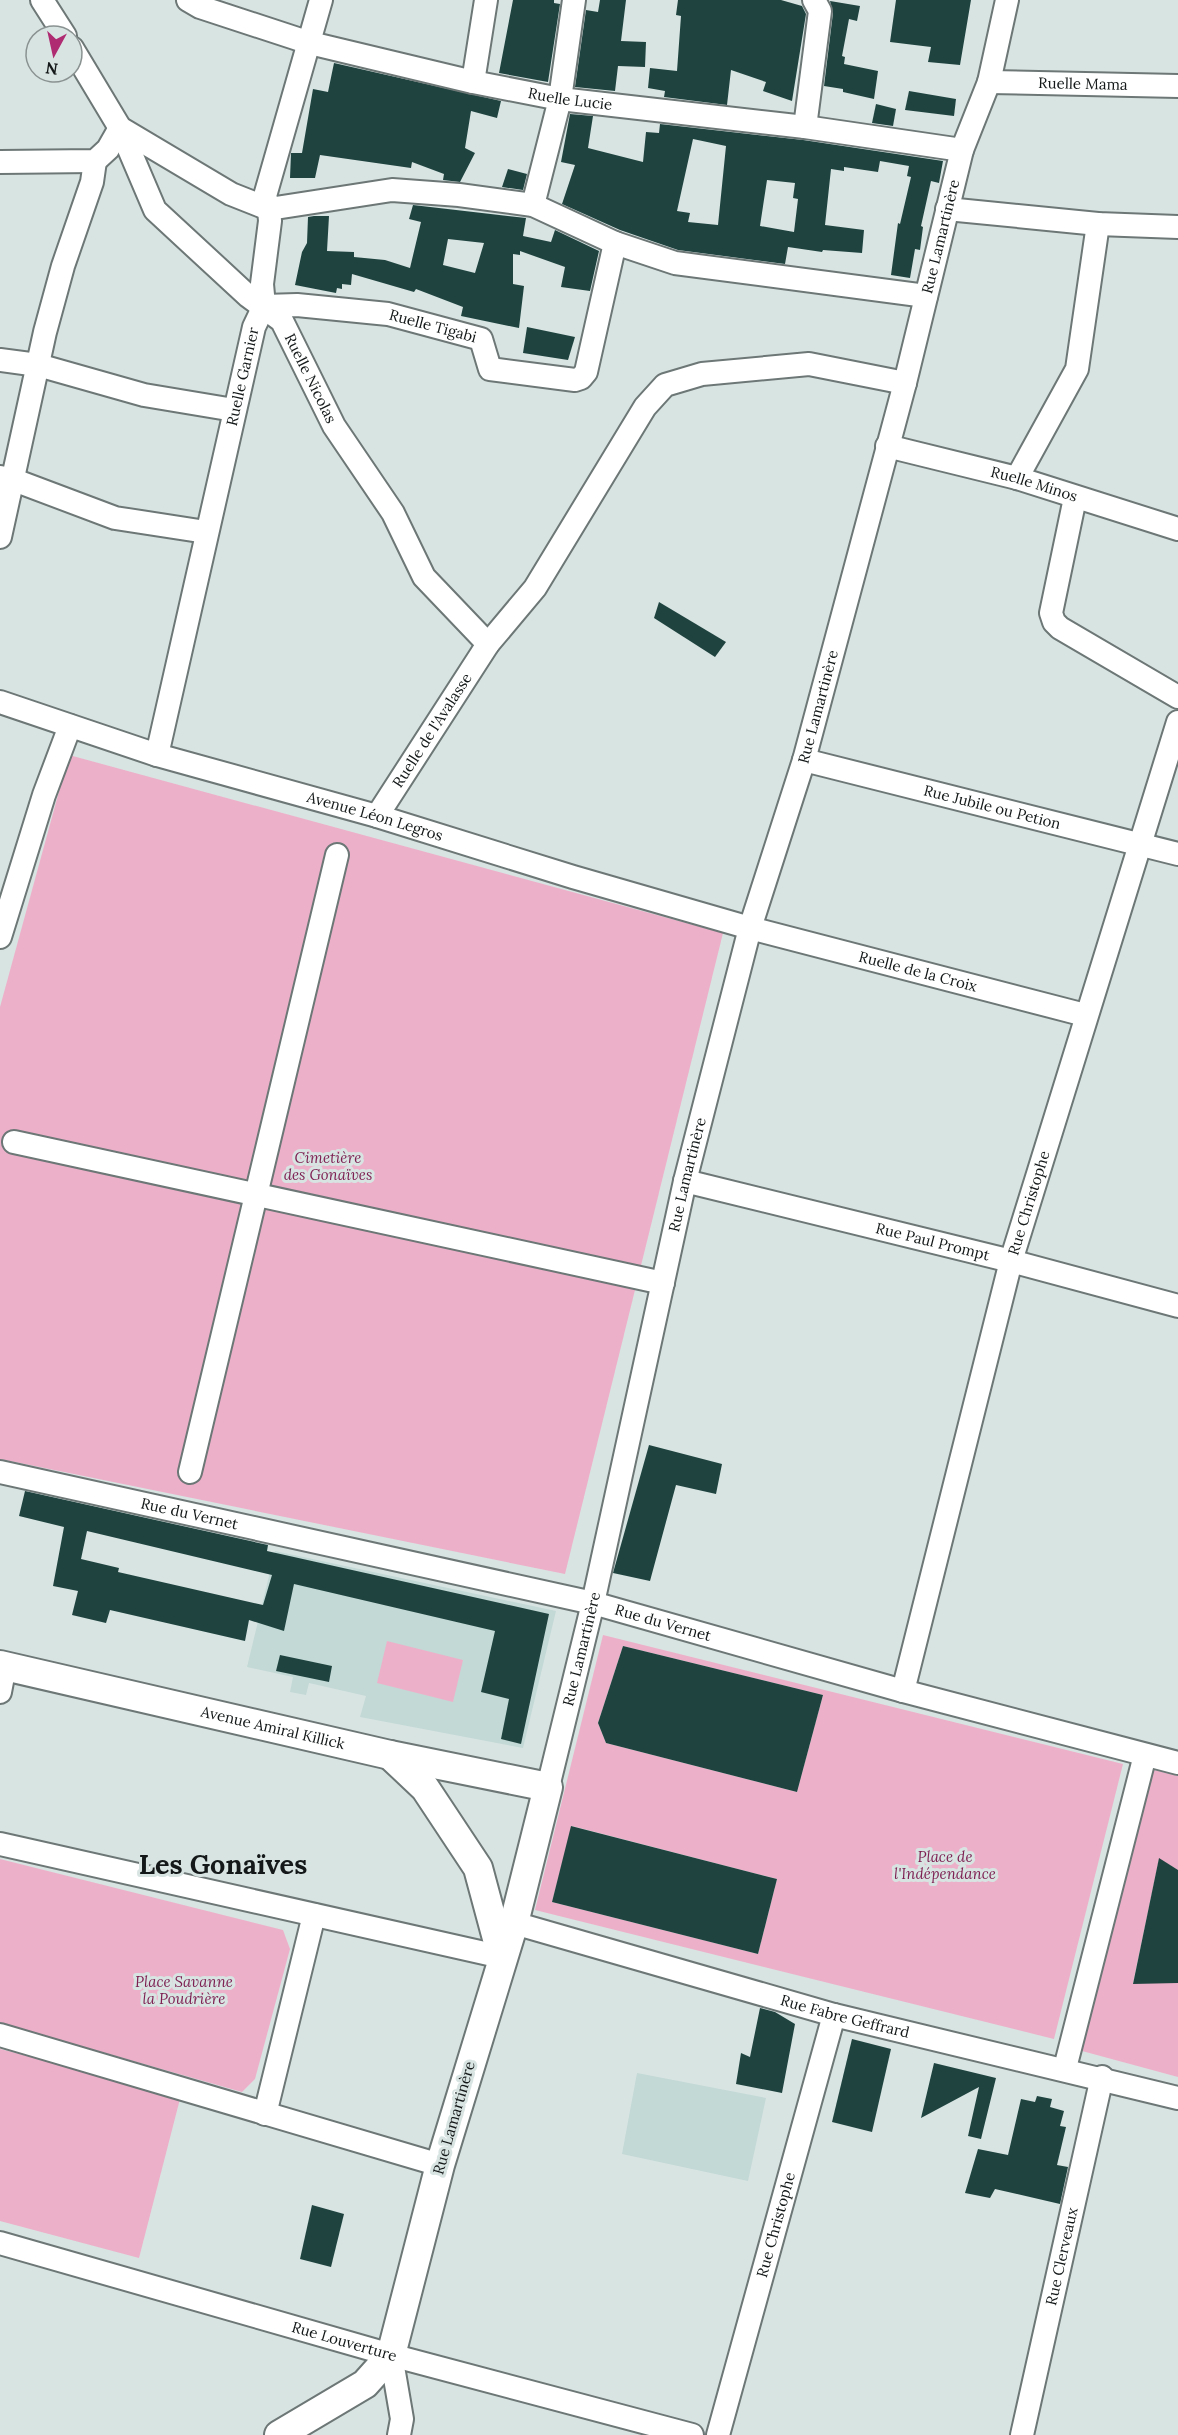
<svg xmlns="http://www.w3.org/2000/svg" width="1178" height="2435" font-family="Lora,serif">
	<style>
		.built { fill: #c3d9d6 }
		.green { fill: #edb0c9; fill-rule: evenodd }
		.building { fill: #1f4440; fill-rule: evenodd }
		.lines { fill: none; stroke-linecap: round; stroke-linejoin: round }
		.minor-casing { stroke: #6c7776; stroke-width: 26 }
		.major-casing { stroke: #6c7776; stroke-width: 32 }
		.minor { stroke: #fff; stroke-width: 22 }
		.major { stroke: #fff; stroke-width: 28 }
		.labels { text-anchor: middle; stroke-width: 6; stroke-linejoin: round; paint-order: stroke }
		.street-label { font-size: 15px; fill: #141818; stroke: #d8e4e2 }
		.park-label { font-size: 15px; font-style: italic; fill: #7d1e51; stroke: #d8e4e2 }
		.town-label { font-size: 27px; font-weight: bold; fill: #141818; stroke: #d8e4e2 }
	</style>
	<rect width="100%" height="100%" fill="#d8e4e2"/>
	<!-- built -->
	<g class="built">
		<path d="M275,1551L556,1611L523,1748L360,1717L366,1696L309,1683L306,1695L290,1692L293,1677L247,1667Z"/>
		<path d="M637,2073L766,2098L748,2181L622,2154Z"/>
	</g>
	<!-- green -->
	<g class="green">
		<path d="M69,755L723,933L565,1574L0,1459V1007Z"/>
		<path d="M603,1635L1123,1764L1054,2039L535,1910ZM623,1646L823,1695L797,1792L606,1743L598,1723ZM572,1826L777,1879L758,1954L552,1902Z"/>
		<path d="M387,1641L463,1660L453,1702L377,1683Z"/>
		<path d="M1154,1770L1178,1776V1870L1159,1859L1133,1983H1178V2077L1082,2051Z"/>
		<path d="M0,1859L283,1930L290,1949L255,2079L242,2092L0,2023Z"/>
		<path d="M0,2049L181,2095L139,2258L0,2221Z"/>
	</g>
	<!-- building -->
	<g class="building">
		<path d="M513,0H554V3L560,4L548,82L499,73Z"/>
		<path d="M600,0H626L621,41L646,42L645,67L618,66L615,91L575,87L586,10L598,12Z"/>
		<path d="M678,0H781L802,6L806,14L792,101L763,91L766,82L731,70L727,105L664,97L665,91L648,88L650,68L677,71L681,16L676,15Z"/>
		<path d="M896,0H971L960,65L928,62L931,47L890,42Z"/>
		<path d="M830,1L860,6L857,21L849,19L842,56L845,57L844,64L878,71L874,99L843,92V89L824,86L833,13Z"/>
		<path d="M334,63L501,101L497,118L471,111L465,148L475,153L460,182L443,180L444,174L412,162L411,168L320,155L315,178H290L291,153H302L313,89L328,92Z"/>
		<path d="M909,91L956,99L954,116L905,110Z"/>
		<path d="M876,104L896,109L893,126L872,123Z"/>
		<path d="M570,114L593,116L588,148L643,162L646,132L659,133L660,124L803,140L943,161L939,183L931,181L921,226L923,227L920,250L915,249L910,278L891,275L898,223L900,224L911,177L907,176L909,166L880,161L878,172L844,167V171L831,169L825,225L864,230L862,253L823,250L822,252L788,247L785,264L678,250L620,230L562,204L575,165L561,162ZM693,139L726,146L718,225L688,222L690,213L677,211ZM767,180L795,183L793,198L798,199L794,232L760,226Z"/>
		<path d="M508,169L527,174L523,190L502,187Z"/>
		<path d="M413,205L526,218L523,236L551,242L555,230L599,251L590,291L561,287L565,267L520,251V255L513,254V284L524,286L519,328L461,316L463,307L416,289L414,292L352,274L351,285L342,284V289L337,288L336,293L295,285L302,252L307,243L308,217L314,216H329L327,251L354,252V257L385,260L410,268L421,222L409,219ZM448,239L484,243L475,273L443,265Z"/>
		<path d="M527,327L575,337L568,360L523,353Z"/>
		<path d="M659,602L726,642L715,657L654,618Z"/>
		<path d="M649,1445L722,1464L716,1494L676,1485L650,1581L613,1573Z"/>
		<path d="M25,1491L268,1545L267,1551L549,1614L521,1744L501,1739L509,1699L481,1692L495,1631L294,1584L284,1631L249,1620L245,1641L110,1610L106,1623L72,1615L78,1591L53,1586L64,1527L19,1516ZM87,1531L272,1575L263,1605L118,1572L119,1568L81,1559Z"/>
		<path d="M623,1646L823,1695L797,1792L606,1743L598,1723Z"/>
		<path d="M280,1655L332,1666L329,1682L276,1671Z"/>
		<path d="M571,1826L777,1879L758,1954L552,1902Z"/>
		<path d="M1159,1858L1178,1870V1983L1133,1984Z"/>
		<path d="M760,2008L775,2012L795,2024L782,2093L736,2084L741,2053L750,2057Z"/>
		<path d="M852,2039L891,2049L872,2132L832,2122Z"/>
		<path d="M934,2063L996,2078L981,2139L968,2136L979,2087L921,2118Z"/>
		<path d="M1037,2096L1052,2099L1050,2107L1064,2111L1060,2126L1066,2127L1057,2165L1068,2167L1060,2204L995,2189L990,2198L965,2193L978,2149L1008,2155L1021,2099L1035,2102Z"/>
		<path d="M312,2205L344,2214L331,2267L300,2259Z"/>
	</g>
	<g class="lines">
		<!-- minor casing -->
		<g class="minor-casing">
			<g id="minor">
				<path d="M42,0L65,36"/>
				<path id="s1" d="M188,0L200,7L310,43L473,82L560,99L805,127L962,150"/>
				<path d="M72,48L120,128L231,194L269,209L392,190L459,195L533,205L615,243L675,263L926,296"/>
				<path d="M473,82L486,0"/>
				<path id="s2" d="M989,82L1178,86"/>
				<path d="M805,127L820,11L814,0"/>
				<path id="s3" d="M120,128L155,210L248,296L282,321L334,426L393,513L424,577L488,644"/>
				<path d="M0,162L95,161L108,149L120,128"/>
				<path d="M533,205L560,99L574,0"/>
				<path d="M947,209L1098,224L1178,227"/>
				<path id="s4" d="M264,306L297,305L388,314L481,339L490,369L575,380L581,378L586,372L615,243"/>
				<path d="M0,360L38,365L144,395L234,410"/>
				<path id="s5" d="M887,446L1017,478L1178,529"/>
				<path d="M0,477L14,480L115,518L206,532"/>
				<path d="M1017,478L1077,369L1098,224"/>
				<path d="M1075,498L1051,613L1054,622L1060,628L1178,697"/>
				<path d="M0,537L45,332L63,266L92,182L95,161"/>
				<path id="s6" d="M0,702L157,755L377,816L573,877L750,928L1085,1015"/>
				<path id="s7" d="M157,755L254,327L264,306L262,284L270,221L269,209L265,196L321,0"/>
				<path id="s8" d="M804,760L1178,854"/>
				<path id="s9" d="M377,816L488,644L535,588L645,407L665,385L702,374L809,364L905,383"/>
				<path d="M0,937L44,795L70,726"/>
				<path d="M14,1142L663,1283"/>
				<path id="s10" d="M685,1181L1011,1261L1178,1306"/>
				<path id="s11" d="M0,1472L593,1603L903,1691L1178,1763"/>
				<path d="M190,1472L337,855"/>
				<path id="s12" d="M903,1691L1011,1261L1178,722"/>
				<path d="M0,1692L5,1666"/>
				<path id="s13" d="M548,1787L593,1603L685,1181L750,928L804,760L905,383L962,150L989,82L1007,0"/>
				<path d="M0,1844L502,1957"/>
				<path id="s14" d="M514,1923L834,2015L1178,2098"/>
				<path d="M0,2035L440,2165"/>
				<path d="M1065,2068L1145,1755"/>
				<path d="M265,2114L314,1915"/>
				<path id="s15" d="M0,2243L391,2355L692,2435"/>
				<path d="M391,2355L402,2419L399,2435"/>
				<path id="s16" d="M718,2435L834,2015"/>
				<path id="s17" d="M1022,2435L1102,2077"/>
			</g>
		</g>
		<!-- major casing -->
		<g class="major-casing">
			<g id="major">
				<path id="s18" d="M0,1665L390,1755L548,1787L514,1923L440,2165L391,2355L365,2384L279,2435"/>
				<path d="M390,1755L425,1788L478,1868L502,1957"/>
			</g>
		</g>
		<!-- minor -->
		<use href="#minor" class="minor"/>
		<!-- major -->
		<use href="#major" class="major"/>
	</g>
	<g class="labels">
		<!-- street labels -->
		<g class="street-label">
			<text dy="5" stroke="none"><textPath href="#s2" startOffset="94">Ruelle Mama</textPath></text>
			<text dy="5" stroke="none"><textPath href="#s1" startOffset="396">Ruelle Lucie</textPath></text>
			<text dy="5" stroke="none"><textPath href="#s13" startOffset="1600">Rue Lamartinère</textPath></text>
			<text dy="5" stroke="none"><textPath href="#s4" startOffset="171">Ruelle Tigabi</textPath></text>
			<text dy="5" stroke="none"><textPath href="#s7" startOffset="388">Ruelle Garnier</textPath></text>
			<text dy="5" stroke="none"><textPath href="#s3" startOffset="322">Ruelle Nicolas</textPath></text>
			<text dy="5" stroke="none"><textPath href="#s5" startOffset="152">Ruelle Minos</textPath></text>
			<text dy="5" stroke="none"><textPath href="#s13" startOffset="1114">Rue Lamartinère</textPath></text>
			<text dy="5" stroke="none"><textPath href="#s9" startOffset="102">Ruelle de l'Avalasse</textPath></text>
			<text dy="5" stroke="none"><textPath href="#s8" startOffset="194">Rue Jubile ou Petion</textPath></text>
			<text dy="5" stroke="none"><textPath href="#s6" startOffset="392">Avenue Léon Legros</textPath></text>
			<text dy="5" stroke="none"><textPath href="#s6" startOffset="957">Ruelle de la Croix</textPath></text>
			<text dy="5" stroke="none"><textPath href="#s13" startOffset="628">Rue Lamartinère</textPath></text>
			<text dy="5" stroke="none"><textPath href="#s12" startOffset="504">Rue Christophe</textPath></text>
			<text dy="5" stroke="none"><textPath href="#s10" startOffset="255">Rue Paul Prompt</textPath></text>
			<text dy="5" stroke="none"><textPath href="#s11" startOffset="194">Rue du Vernet</textPath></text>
			<text dy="5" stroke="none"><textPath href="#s11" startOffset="680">Rue du Vernet</textPath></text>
			<text dy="5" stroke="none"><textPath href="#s13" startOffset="142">Rue Lamartinère</textPath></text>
			<text dy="5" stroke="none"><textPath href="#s18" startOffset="280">Avenue Amiral Killick</textPath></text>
			<text dy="5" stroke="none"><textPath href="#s14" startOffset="344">Rue Fabre Geffrard</textPath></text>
			<text transform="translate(454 2118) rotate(-74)" y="5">Rue Lamartinère</text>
			<text dy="5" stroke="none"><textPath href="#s16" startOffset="218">Rue Christophe</textPath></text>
			<text dy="5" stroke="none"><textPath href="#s17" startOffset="183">Rue Clerveaux</textPath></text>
			<text dy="5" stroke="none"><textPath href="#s15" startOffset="358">Rue Louverture</textPath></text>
		</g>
		<!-- park labels -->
		<g class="park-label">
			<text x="328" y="1163">Cimetière<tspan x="328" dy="17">des Gonaïves</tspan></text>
			<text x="945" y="1862">Place de<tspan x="945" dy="17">l'Indépendance</tspan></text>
			<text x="184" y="1987">Place Savanne<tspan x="184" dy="17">la Poudrière</tspan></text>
		</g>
		<!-- town labels -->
		<g class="town-label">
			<text x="223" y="1874">Les Gonaïves</text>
		</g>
	</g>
	<!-- north arrow -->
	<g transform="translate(54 54) rotate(188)"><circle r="28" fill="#d8e4e2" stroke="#8a9291" stroke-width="1.5"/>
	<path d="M0-4.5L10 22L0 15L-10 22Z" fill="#af2b72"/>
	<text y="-9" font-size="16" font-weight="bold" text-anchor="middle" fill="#141818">N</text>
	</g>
</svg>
